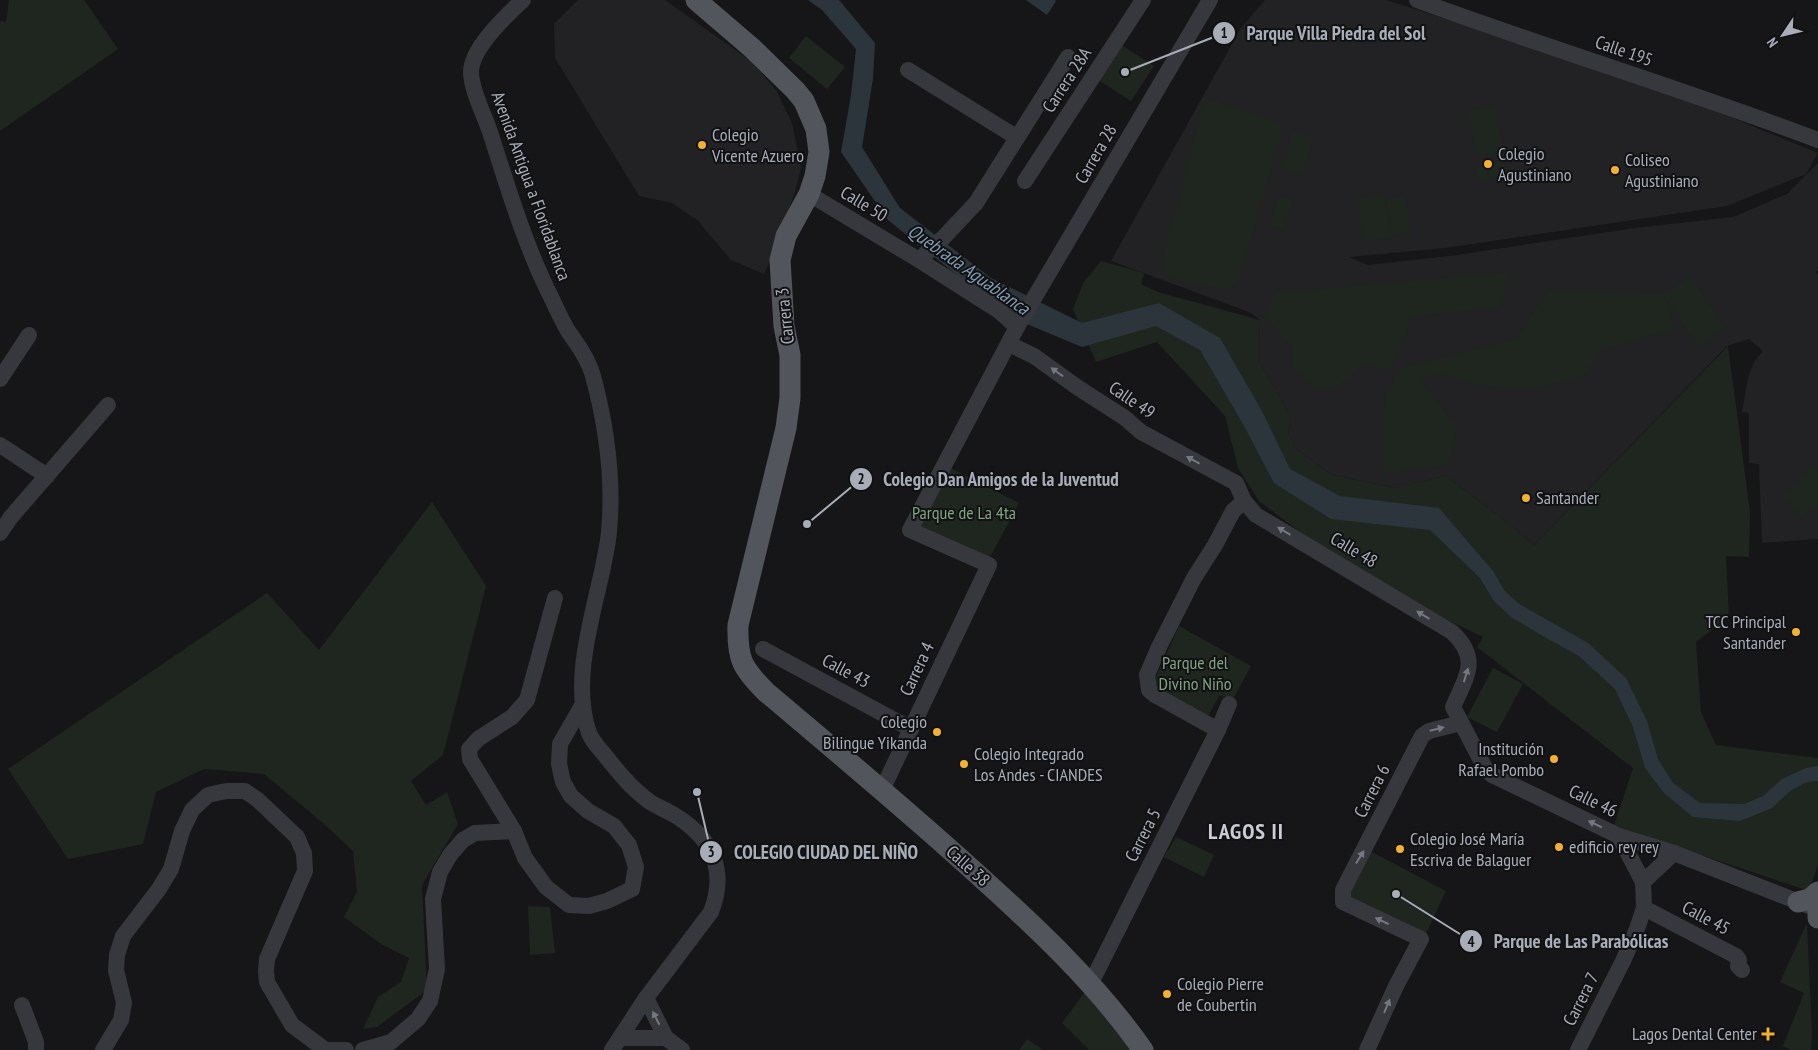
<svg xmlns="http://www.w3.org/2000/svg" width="1818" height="1050" font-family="'PT Sans Narrow',sans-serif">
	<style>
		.built { fill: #222225 }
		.green { fill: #1e261f }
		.water { fill: #2c353c }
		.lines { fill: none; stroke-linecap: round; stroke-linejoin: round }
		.minor { stroke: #37383d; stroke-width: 16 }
		.major { stroke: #53555c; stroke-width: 21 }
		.oneway { fill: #757881 }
		.poi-dot { fill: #f2b134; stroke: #111113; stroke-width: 2 }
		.labels { text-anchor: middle; stroke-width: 4; stroke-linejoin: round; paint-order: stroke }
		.street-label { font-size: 18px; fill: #a8adb8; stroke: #111113 }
		.poi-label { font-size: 18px; fill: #a8adb8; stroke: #111113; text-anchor: start }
		.park-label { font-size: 18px; fill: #7fa381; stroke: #111113 }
		.water-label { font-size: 19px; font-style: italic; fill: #7f9bb3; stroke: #111113 }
		.district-label { font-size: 22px; font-weight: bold; letter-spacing: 1px; fill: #c9ccd4; stroke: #111113 }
		.leader { fill: none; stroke: #a8adb8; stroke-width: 2 }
		.callout-dot { fill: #a8adb8; stroke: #111113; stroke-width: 2 }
		.mark-label { font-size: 15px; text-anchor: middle; font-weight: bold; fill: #111 }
		.callout-label { font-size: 19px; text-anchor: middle; font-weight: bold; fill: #a8adb8; stroke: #111113; stroke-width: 4; stroke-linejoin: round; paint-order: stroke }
	</style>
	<rect width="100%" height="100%" fill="#161618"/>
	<!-- built -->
	<g class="built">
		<path d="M578,0H665L751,61L776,90L792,123L801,167L795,192L772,256L764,274L731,260L697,220L672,203L639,196L555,58L554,24Z"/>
		<path d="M1265,0H1386L1601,68L1723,114L1818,153L1806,174L1727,206L1445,248L1349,257L1368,265L1457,255L1635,228L1733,217L1787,194L1818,163V271L1815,272L1818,274V539L1762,543L1759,464L1749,463V413L1742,412L1748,378L1754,362L1763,351L1749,339L1727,346L1534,545L1498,515L1446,476L1397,488L1332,475L1295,448L1288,431L1291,418L1280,397L1258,360L1260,320L1249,312L1111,261L1241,28Z"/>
	</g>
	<!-- green -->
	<g class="green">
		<path d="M9,0H84L118,49L0,131V21L6,22Z"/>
		<path d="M806,36L845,67L827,89L789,58Z"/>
		<path d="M1120,44L1154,66L1131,101L1097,79Z"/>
		<path d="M1215,101L1277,121L1281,125L1282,131L1241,273C1237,284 1234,287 1222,289L1173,280L1167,275L1161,266L1201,112L1205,104Z"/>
		<path d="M1494,105L1504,151L1477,156L1468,112Z"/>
		<path d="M1293,131L1313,136L1302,175L1282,169Z"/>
		<path d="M1504,159L1507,174L1479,181L1475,166Z"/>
		<path d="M1384,195L1390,238L1364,242L1357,199Z"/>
		<path d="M1279,196L1293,199L1284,230L1270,225Z"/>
		<path d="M1405,196L1411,233L1393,235L1387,199Z"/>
		<path d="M1101,261L1144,273L1141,284L1158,292L1260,320L1258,360L1280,397L1291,418L1288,431L1295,448L1332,475L1396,488L1446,476L1498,515L1534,545L1728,346L1750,512L1749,557L1726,556L1729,617L1696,642L1701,712L1716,745L1818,758V865L1809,891L1614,826L1633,768L1477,647L1483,637L1431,612L1330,555L1259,501L1238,468L1225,416L1157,342L1096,362L1073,309L1083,283Z"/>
		<path d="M1509,272L1499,308L1413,316L1390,371L1363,364L1337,388L1313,387L1293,368V348L1264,316L1276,293Z"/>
		<path d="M1691,276L1725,329L1699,345H1697L1665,296L1675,332L1649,336L1599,350L1584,376L1525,391L1480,385L1442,374L1420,380L1456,425L1450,464L1382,474L1386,396L1399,369L1516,339L1549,290L1664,294Z"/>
		<path d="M947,466L1019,503L988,561L916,529Z"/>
		<path d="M1815,466L1818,469V503L1801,517L1782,495Z"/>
		<path d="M432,502L486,586L443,755L411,781L426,805L447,792L458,824L422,885L427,990L377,1027L363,1029L378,997L401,982L409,958L381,944L344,917L357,892L353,851L324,824L264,774L204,769L156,792L143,844L68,859L8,769L267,593L319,650Z"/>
		<path d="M1179,626L1251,666L1234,697L1219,696L1206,720L1152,686Z"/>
		<path d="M1493,668L1523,684L1497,732L1467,717Z"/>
		<path d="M1176,837L1214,855L1204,877L1164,857Z"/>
		<path d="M1368,850L1446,891L1425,936L1346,897Z"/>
		<path d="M528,906L550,907L555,953L530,955Z"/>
		<path d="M1807,923L1812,1035L1811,1050H1790L1783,1046L1804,993L1780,982Z"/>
		<path d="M1095,978L1132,1019L1154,1050H1089L1062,1023Z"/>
		<path d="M1027,1039L1043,1050H1019Z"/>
	</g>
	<!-- water -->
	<g class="water">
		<path d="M808,0H839L875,43L873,79L862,147L900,208L991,278L1082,323L1159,303L1220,338L1263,413L1290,469L1340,496L1439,508L1493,571L1504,590L1519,604L1588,643L1626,678L1647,721L1658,759L1673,783L1700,803L1744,804L1763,796L1782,779L1806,768L1818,766V781L1807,782L1790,791L1772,808L1740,821L1693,817L1664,793L1645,768L1633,727L1615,689L1579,656L1541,635L1511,617L1494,601L1480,578L1430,530L1331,519L1274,483L1243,424L1200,350L1156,326L1082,347L1022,322L978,292L888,220L841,152L851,95L856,49L822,10Z"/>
		<path d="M1026,0H1055L1056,1L1047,15Z"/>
	</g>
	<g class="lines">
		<!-- minor -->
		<g class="minor">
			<path d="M523,0C507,15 470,49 471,73C472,92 484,114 490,132C508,188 525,246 552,299C557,310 562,321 568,331C578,345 588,359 593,376C607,428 614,478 609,532C608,544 605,556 603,567C592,619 571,682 589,733C592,741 599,748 604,754C618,772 631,788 650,802C658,807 668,811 676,816C713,839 727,871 711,912L646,998L612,1050"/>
			<path d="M1417,0C1550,49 1686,90 1818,140"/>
			<path d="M908,70L1016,137"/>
			<path d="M1025,181L1143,0"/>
			<path d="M809,194L919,260L999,311L1017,327"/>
			<path d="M919,260L943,238L976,203L1068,57"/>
			<path d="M1009,344L1034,356L1077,387L1125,418L1141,432L1236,483L1244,501L1256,515L1452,632C1481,659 1466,677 1453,707L1485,768L1492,775L1619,836L1674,853L1809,906"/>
			<path d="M0,379L29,335"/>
			<path d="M0,445L47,476"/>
			<path d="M0,533L11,517L108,405"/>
			<path d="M555,598L527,700L512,717L478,739L469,749L470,759L514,831L525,858L546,887L569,905L589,906L607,901L632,889L636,867L629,845L614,826L588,811L571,796L563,782L559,764L560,744L583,704"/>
			<path d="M763,649L911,729"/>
			<path d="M1218,730L1155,695L1149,690L1147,675L1159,647L1194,578L1215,545L1233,511L1244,501"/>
			<path d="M882,790L989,565L910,530L1017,327L1210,0"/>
			<path d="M1643,882L1674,853"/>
			<path d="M1644,908L1736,956L1739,960L1738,966L1742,970"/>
			<path d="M1091,983L1218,730L1229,704"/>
			<path d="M646,998L666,1038L682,1050"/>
			<path d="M22,1005L36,1042V1050"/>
			<path d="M621,1038H666"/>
			<path d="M103,1050L121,1020L124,1003L116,970L117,955L123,936L159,889L171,869L182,831L192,810L208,795L226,791H245L258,800L297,837L304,853L305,871L267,959L266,971L267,982L292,1025L324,1049"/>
			<path d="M324,1050H346"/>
			<path d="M363,1050L391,1042L418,1019L430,1001L437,969L433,899L440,872L450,855L463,840L475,833L514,831"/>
			<path d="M1367,1050L1396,986L1421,939L1343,902V890L1422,736L1429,731L1461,723"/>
			<path d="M1578,1050L1623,961L1637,929L1644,908L1643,882L1619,836"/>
		</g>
		<!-- major -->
		<g class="major">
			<path d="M696,0L752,48L795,90L804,101L816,129L819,152L815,176L809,194L786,236L780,260L784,326L790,355V398L786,428L738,625C737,659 742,668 766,692C837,752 908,811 976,873C1037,928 1096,983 1143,1050"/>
			<path d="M1798,902L1810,899L1818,892"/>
			<path d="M1818,909V918"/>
		</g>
	</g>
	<!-- one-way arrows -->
	<defs><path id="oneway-solid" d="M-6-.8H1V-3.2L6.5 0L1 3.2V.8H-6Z" transform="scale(1.25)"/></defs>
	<g class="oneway">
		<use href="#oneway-solid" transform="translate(1057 372) rotate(-144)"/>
		<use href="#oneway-solid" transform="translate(1193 460) rotate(-151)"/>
		<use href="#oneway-solid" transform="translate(1284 531) rotate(-149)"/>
		<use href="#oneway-solid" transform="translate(1423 615) rotate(-149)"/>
		<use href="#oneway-solid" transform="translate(1466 675) rotate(-73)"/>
		<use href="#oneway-solid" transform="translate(1437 729) rotate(-14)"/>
		<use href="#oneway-solid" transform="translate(1595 824) rotate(-154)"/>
		<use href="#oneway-solid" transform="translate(1360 857) rotate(-58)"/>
		<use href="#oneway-solid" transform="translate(1382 921) rotate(-155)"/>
		<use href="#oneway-solid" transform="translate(1387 1006) rotate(-67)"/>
		<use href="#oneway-solid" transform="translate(656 1018) rotate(-117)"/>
	</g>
	<!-- markers -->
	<g class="poi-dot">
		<circle cx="702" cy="145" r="5"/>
		<circle cx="1488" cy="164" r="5"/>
		<circle cx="1615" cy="170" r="5"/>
		<circle cx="1526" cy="498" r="5"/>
		<circle cx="1796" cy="632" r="5"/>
		<circle cx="937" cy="732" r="5"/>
		<circle cx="1554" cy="759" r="5"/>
		<circle cx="964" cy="764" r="5"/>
		<circle cx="1559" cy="847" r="5"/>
		<circle cx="1400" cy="849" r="5"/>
		<circle cx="1167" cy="994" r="5"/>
		<path d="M1765.5 1026.5h5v5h5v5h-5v5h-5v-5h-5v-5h5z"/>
	</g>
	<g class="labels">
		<!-- street labels -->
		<g class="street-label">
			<text transform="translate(1624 51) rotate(19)" y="6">Calle 195</text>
			<text transform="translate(1067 80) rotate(-57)" y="6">Carrera 28A</text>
			<text transform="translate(1096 154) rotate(-60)" y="6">Carrera 28</text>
			<text transform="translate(531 186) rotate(70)" y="6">Avenida Antigua a Floridablanca</text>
			<text transform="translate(864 204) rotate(31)" y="6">Calle 50</text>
			<text transform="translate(785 316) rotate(-96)" y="6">Carrera 3</text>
			<text transform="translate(1132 400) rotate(34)" y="6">Calle 49</text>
			<text transform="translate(1354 550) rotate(31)" y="6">Calle 48</text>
			<text transform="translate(917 669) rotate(-65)" y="6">Carrera 4</text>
			<text transform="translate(846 671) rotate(28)" y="6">Calle 43</text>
			<text transform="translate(1372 791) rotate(-63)" y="6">Carrera 6</text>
			<text transform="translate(1593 801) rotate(26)" y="6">Calle 46</text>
			<text transform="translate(1143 835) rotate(-63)" y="6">Carrera 5</text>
			<text transform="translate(968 866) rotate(42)" y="6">Calle 38</text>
			<text transform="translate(1706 918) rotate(28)" y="6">Calle 45</text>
			<text transform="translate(1581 999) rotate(-63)" y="6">Carrera 7</text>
		</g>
		<!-- poi labels -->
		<g class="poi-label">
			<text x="712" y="141">Colegio<tspan x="712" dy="21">Vicente Azuero</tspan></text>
			<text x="1498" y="160">Colegio<tspan x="1498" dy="21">Agustiniano</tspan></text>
			<text x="1625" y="166">Coliseo<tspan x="1625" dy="21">Agustiniano</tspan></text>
			<text x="1536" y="504">Santander</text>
			<text x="1786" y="628" text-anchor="end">TCC Principal<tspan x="1786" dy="21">Santander</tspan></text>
			<text x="927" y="728" text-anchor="end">Colegio<tspan x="927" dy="21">Bilingue Yikanda</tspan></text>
			<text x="1544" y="755" text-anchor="end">Institución<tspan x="1544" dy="21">Rafael Pombo</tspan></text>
			<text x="974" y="760">Colegio Integrado<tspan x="974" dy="21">Los Andes - CIANDES</tspan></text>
			<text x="1410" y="845">Colegio José María<tspan x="1410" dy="21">Escriva de Balaguer</tspan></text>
			<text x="1569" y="853">edificio rey rey</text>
			<text x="1177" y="990">Colegio Pierre<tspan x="1177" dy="21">de Coubertin</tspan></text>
			<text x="1757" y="1040" text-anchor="end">Lagos Dental Center</text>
		</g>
		<!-- park labels -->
		<g class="park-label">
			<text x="964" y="519">Parque de La 4ta</text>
			<text x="1195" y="669">Parque del<tspan x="1195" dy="21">Divino Niño</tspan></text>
		</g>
		<!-- water labels -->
		<g class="water-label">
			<text transform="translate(969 269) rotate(35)" y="7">Quebrada Aguablanca</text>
		</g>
		<!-- district labels -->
		<g class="district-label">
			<text x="1246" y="839">LAGOS II</text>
		</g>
	</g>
	<!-- callouts -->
	<path class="leader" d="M1125 72L1224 33M807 524L861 479M697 792L711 852M1396 894L1471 941"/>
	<g class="callout-dot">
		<circle cx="1125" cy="72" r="5"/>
		<circle cx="807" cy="524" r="5"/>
		<circle cx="697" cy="792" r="5"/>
		<circle cx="1396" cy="894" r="5"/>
		<circle cx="1224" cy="33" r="12"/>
		<circle cx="861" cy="479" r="12"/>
		<circle cx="711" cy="852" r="12"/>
		<circle cx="1471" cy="941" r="12"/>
	</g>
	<g class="mark-label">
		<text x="1224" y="38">1</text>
		<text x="861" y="484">2</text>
		<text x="711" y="857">3</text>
		<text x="1471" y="947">4</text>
	</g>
	<g class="callout-label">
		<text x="1336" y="40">Parque Villa Piedra del Sol</text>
		<text x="1001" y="486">Colegio Dan Amigos de la Juventud</text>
		<text x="826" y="859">COLEGIO CIUDAD DEL NIÑO</text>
		<text x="1581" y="948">Parque de Las Parabólicas</text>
	</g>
	<!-- north arrow -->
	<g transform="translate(1783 35) rotate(235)" stroke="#111113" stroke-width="4" paint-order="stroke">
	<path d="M0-4L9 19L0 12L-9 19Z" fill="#a8adb8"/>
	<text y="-8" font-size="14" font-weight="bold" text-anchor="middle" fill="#a8adb8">N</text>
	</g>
</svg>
